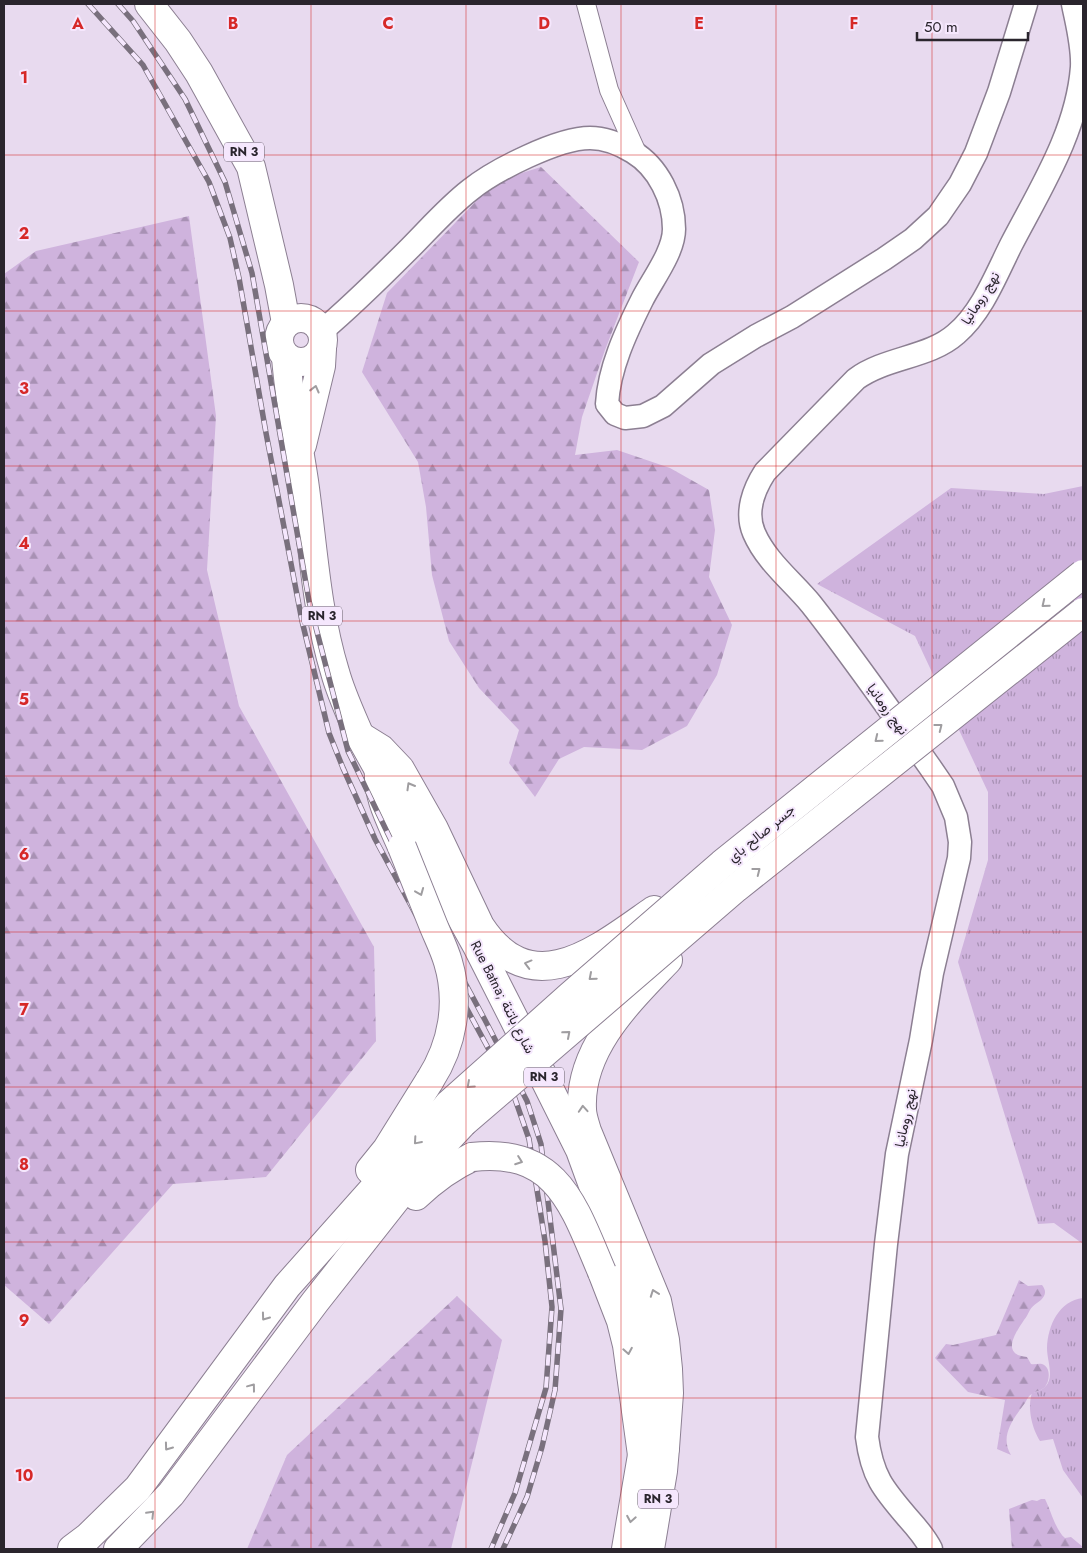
<svg xmlns="http://www.w3.org/2000/svg" width="1087" height="1553" font-family="Jost,Vazirmatn,sans-serif">
	<style>
		.forest { fill: url(#forest-firs) }
		.park { fill: url(#park-tufts) }
		.lines { fill: none; stroke-linecap: round; stroke-linejoin: round }
		.minor-casing { stroke: #8c7f92; stroke-width: 20 }
		.tertiary-casing { stroke: #8c7f92; stroke-width: 25 }
		.primary-casing { stroke: #8c7f92; stroke-width: 30 }
		.trunk-casing { stroke: #8c7f92; stroke-width: 30 }
		.minor { stroke: #fff; stroke-width: 18 }
		.tertiary { stroke: #fff; stroke-width: 22 }
		.primary { stroke: #fff; stroke-width: 28 }
		.trunk { stroke: #fff; stroke-width: 28 }
		.rail-casing { stroke: #79707d; stroke-width: 5.5 }
		.rail { stroke: #f5e7fd; stroke-width: 4; stroke-dasharray: 11; stroke-linecap: butt }
		.trunk-bridge-casing { stroke: #8c7f92; stroke-width: 30; stroke-linecap: butt }
		.trunk-bridge { stroke: #fff; stroke-width: 28 }
		.oneway { stroke: #9f9da0 }
		.grid { fill: none; stroke: #d62828; stroke-width: 1; stroke-opacity: 0.55 }
		.labels { text-anchor: middle; stroke-width: 4; stroke-linejoin: round; paint-order: stroke }
		.shield { fill: #f5e7fd; stroke: #675f6b; stroke-width: 1 }
		.shield-label { font-size: 12px; font-weight: bold; fill: #2a252d }
		.street-label { font-size: 14px; fill: #2a252d; stroke: #f5e7fd }
		.grid-label { font-size: 16px; text-anchor: middle; font-weight: bold; fill: #d62828; stroke: #f5e7fd; stroke-width: 4; stroke-linejoin: round; paint-order: stroke }
	</style>
	<defs>
		<pattern id="forest-firs" width="22" height="20" patternUnits="userSpaceOnUse" patternTransform="scale(1.25)"><rect width="22" height="20" fill="#cfb3dd"/><path d="M5 1l3.5 6h-7zM16 11l3.5 6h-7z" fill="#a891b4"/></pattern>
		<pattern id="park-tufts" width="24" height="20" patternUnits="userSpaceOnUse" patternTransform="scale(1.25)"><rect width="24" height="20" fill="#cfb3dd"/><path d="M3 7l-1-3M5 7V3M7 7l1-3M15 17l-1-3M17 17v-4M19 17l1-3" fill="none" stroke="#a891b4"/></pattern>
	</defs>
	<rect width="100%" height="100%" fill="#e8daef"/>
	<!-- forest -->
	<g class="forest">
		<path d="M541,167L639,262L605,350L582,417L575,455L617,450L670,468L709,490L715,530L709,577L732,625L717,675L687,726L642,750L584,747L559,759L535,797L509,763L519,730L479,688L449,641L432,575L426,507L418,462L362,372L387,293L490,187L512,176Z"/>
		<path d="M189,216L216,416L207,570L239,706L374,947L376,1041L266,1177L173,1184L49,1324L4,1285V274L36,251Z"/>
		<path d="M1019,1280L1028,1286L1042,1285C1045,1289 1046,1292 1044,1296C1041,1302 1033,1304 1030,1310C1028,1313 1027,1317 1024,1320C1016,1332 1000,1355 1027,1357L1031,1364C1035,1365 1038,1363 1042,1364C1051,1367 1050,1380 1045,1387C1041,1391 1036,1391 1032,1394C1028,1396 1027,1400 1025,1403C1014,1418 999,1436 1011,1455L997,1449L1005,1400L968,1392L935,1358L946,1344L953,1345L996,1335Z"/>
		<path d="M457,1296L502,1340L451,1549H247L287,1455Z"/>
		<path d="M1041,1499H1045C1051,1511 1056,1531 1065,1538L1071,1537L1083,1547V1549H1012L1009,1509L1032,1500L1037,1501Z"/>
	</g>
	<!-- park -->
	<g class="park">
		<path d="M1083,486V1244L1054,1223L1038,1224L958,962L988,860V792L915,636L817,584L951,488L1044,494Z"/>
		<path d="M1083,1298V1498L1063,1470L1053,1439L1040,1441C1032,1428 1027,1408 1032,1393C1060,1387 1047,1365 1047,1348C1048,1325 1059,1301 1083,1298Z"/>
	</g>
	<g class="lines">
		<!-- minor casing -->
		<g class="minor-casing">
			<path id="minor" d="M586,4L609,90L638,155"/>
		</g>
		<!-- tertiary casing -->
		<g class="tertiary-casing">
			<g id="tertiary">
				<path d="M322,331C353,305 381,277 410,248C429,229 448,207 470,190C495,170 558,138 590,138C606,138 620,144 633,152C658,167 674,199 674,229C674,252 652,280 642,300C626,332 609,368 607,404L615,414L625,418L643,416L663,406L711,364L756,336L792,317L884,259L913,239L938,216L960,184L976,153L999,92L1026,4"/>
				<path d="M931,1549C925,1537 917,1528 908,1518C883,1489 872,1476 867,1437L886,1244L897,1154L921,1040L932,973L959,858L960,842L956,817L943,786L930,767C891,712 852,656 811,604C792,581 766,561 754,533C745,512 754,489 765,472L856,379C886,357 929,358 956,334C982,312 996,275 1011,245C1040,189 1077,132 1082,67C1083,46 1077,24 1073,4"/>
			</g>
		</g>
		<!-- primary casing -->
		<g class="primary-casing">
			<g id="primary">
				<path d="M149,4L178,41L199,73L251,167L279,285L286,323"/>
				<circle cx="301" cy="340" r="22"/>
				<path d="M286,357C289,399 298,440 304,481C313,545 316,610 335,672C341,694 351,715 360,736L477,946L546,1082L580,1150L603,1213L640,1319L654,1372L658,1407L663,1427L665,1448L663,1471L650,1549"/>
				<path d="M302,445L321,366L322,349"/>
				<path d="M626,1549L642,1455L649,1431"/>
			</g>
		</g>
		<!-- trunk casing -->
		<g class="trunk-casing">
			<g id="trunk">
				<path d="M360,736L381,749L400,769L434,829L480,926C532,1005 598,949 654,910"/>
				<path d="M379,769C377,797 391,821 402,847"/>
				<path d="M370,1170L387,1149L430,1080"/>
				<path d="M416,1196C433,1180 450,1167 472,1157"/>
				<path d="M602,1272L621,1321L627,1345L642,1455"/>
				<path d="M665,1448L669,1393L668,1369L665,1340L657,1301L587,1131C585,1124 582,1116 582,1109C579,1048 630,1000 668,960"/>
				<path d="M72,1549L88,1537L138,1488L287,1286L449,1104"/>
				<path d="M118,1549L171,1494L315,1302L419,1170L463,1123"/>
			</g>
		</g>
		<!-- minor -->
		<use href="#minor" class="minor"/>
		<!-- tertiary -->
		<use href="#tertiary" class="tertiary"/>
		<!-- primary -->
		<use href="#primary" class="primary"/>
		<!-- trunk -->
		<use href="#trunk" class="trunk"/>
		<!-- rail casing -->
		<g class="rail-casing">
			<g id="rail">
				<path d="M88,4L143,65L209,182L230,238L239,278L266,433L302,621L329,733L343,768L375,839L514,1096L529,1139L545,1241L552,1307L546,1388L515,1493L491,1549"/>
				<path d="M118,4L133,21L185,99L225,182L252,273L309,601L348,751L417,894L485,1020L527,1101L541,1144L561,1309L555,1390L542,1447L527,1497L503,1549"/>
			</g>
		</g>
		<!-- rail -->
		<use href="#rail" class="rail"/>
		<!-- trunk-bridge casing -->
		<g class="trunk-bridge-casing">
			<g id="trunk-bridge">
				<path d="M402,847C412,872 422,897 432,922C437,935 444,948 448,962C460,1002 453,1044 430,1080"/>
				<path d="M449,1104L570,996L722,864L1083,574"/>
				<path d="M463,1123L736,888L1083,612"/>
				<path d="M472,1157C558,1147 574,1207 602,1272"/>
			</g>
		</g>
		<!-- trunk-bridge -->
		<use href="#trunk-bridge" class="trunk-bridge"/>
	</g>
	<!-- one-way arrows -->
	<defs><path id="oneway-chevron" d="M-2-3.5L2.5 0L-2 3.5" fill="none" stroke-width="1.6" stroke-linecap="round" stroke-linejoin="round" transform="scale(1.25)"/></defs>
	<g class="oneway">
		<use href="#oneway-chevron" transform="translate(315 389) rotate(-76)"/>
		<use href="#oneway-chevron" transform="translate(1045 604) rotate(141)"/>
		<use href="#oneway-chevron" transform="translate(939 727) rotate(-38)"/>
		<use href="#oneway-chevron" transform="translate(878 739) rotate(141)"/>
		<use href="#oneway-chevron" transform="translate(410 786) rotate(-120)"/>
		<use href="#oneway-chevron" transform="translate(757 871) rotate(-38)"/>
		<use href="#oneway-chevron" transform="translate(420 892) rotate(68)"/>
		<use href="#oneway-chevron" transform="translate(528 964) rotate(-165)"/>
		<use href="#oneway-chevron" transform="translate(592 977) rotate(139)"/>
		<use href="#oneway-chevron" transform="translate(567 1034) rotate(-41)"/>
		<use href="#oneway-chevron" transform="translate(470 1085) rotate(138)"/>
		<use href="#oneway-chevron" transform="translate(583 1109) rotate(-94)"/>
		<use href="#oneway-chevron" transform="translate(417 1141) rotate(131)"/>
		<use href="#oneway-chevron" transform="translate(519 1161) rotate(20)"/>
		<use href="#oneway-chevron" transform="translate(654 1293) rotate(-110)"/>
		<use href="#oneway-chevron" transform="translate(265 1317) rotate(126)"/>
		<use href="#oneway-chevron" transform="translate(628 1351) rotate(80)"/>
		<use href="#oneway-chevron" transform="translate(252 1387) rotate(-53)"/>
		<use href="#oneway-chevron" transform="translate(168 1447) rotate(126)"/>
		<use href="#oneway-chevron" transform="translate(151 1514) rotate(-46)"/>
		<use href="#oneway-chevron" transform="translate(631 1519) rotate(100)"/>
	</g>
	<!-- grid -->
	<path class="grid" d="M155,4V1549M311,4V1549M466,4V1549M621,4V1549M776,4V1549M932,4V1549M4,155H1083M4,311H1083M4,466H1083M4,621H1083M4,776H1083M4,932H1083M4,1087H1083M4,1242H1083M4,1398H1083"/>
	<g class="labels">
		<!-- shield labels -->
		<g class="shield">
			<rect x="224" y="142.5" width="40" height="19" rx="4"/>
			<rect x="302" y="606.5" width="40" height="19" rx="4"/>
			<rect x="524" y="1067.5" width="40" height="19" rx="4"/>
			<rect x="638" y="1489.5" width="40" height="19" rx="4"/>
		</g>
		<g class="shield-label">
			<text x="244" y="156">RN 3</text>
			<text x="322" y="620">RN 3</text>
			<text x="544" y="1081">RN 3</text>
			<text x="658" y="1503">RN 3</text>
		</g>
		<!-- street labels -->
		<g class="street-label">
			<text transform="translate(980 298) rotate(-58)" y="5">نهج رومانيا</text>
			<text transform="translate(888 709) rotate(54)" y="5">نهج رومانيا</text>
			<text transform="translate(761 833) rotate(-39)" y="5">جسر صالح باي</text>
			<text transform="translate(503 997) rotate(63)" y="5">Rue Batna; شارع باتنة</text>
			<text transform="translate(905 1118) rotate(-78)" y="5">نهج رومانيا</text>
		</g>
	</g>
	<g class="grid-label">
		<text x="78" y="29">A</text>
		<text x="233" y="29">B</text>
		<text x="388" y="29">C</text>
		<text x="544" y="29">D</text>
		<text x="699" y="29">E</text>
		<text x="854" y="29">F</text>
		<text x="24" y="83">1</text>
		<text x="24" y="239">2</text>
		<text x="24" y="394">3</text>
		<text x="24" y="549">4</text>
		<text x="24" y="705">5</text>
		<text x="24" y="860">6</text>
		<text x="24" y="1015">7</text>
		<text x="24" y="1170">8</text>
		<text x="24" y="1326">9</text>
		<text x="24" y="1481">10</text>
	</g>
	<!-- border -->
	<rect width="1087" height="1553" fill="none" stroke="#2a252d" stroke-width="10"/>
	<!-- scale -->
	<path d="M917 32v8h111v-8" fill="none" stroke="#2a252d" stroke-width="2.5"/>
	<text x="924" y="32" font-size="15" fill="#2a252d" stroke="#f5e7fd" stroke-width="4" paint-order="stroke">50 m</text>
</svg>
